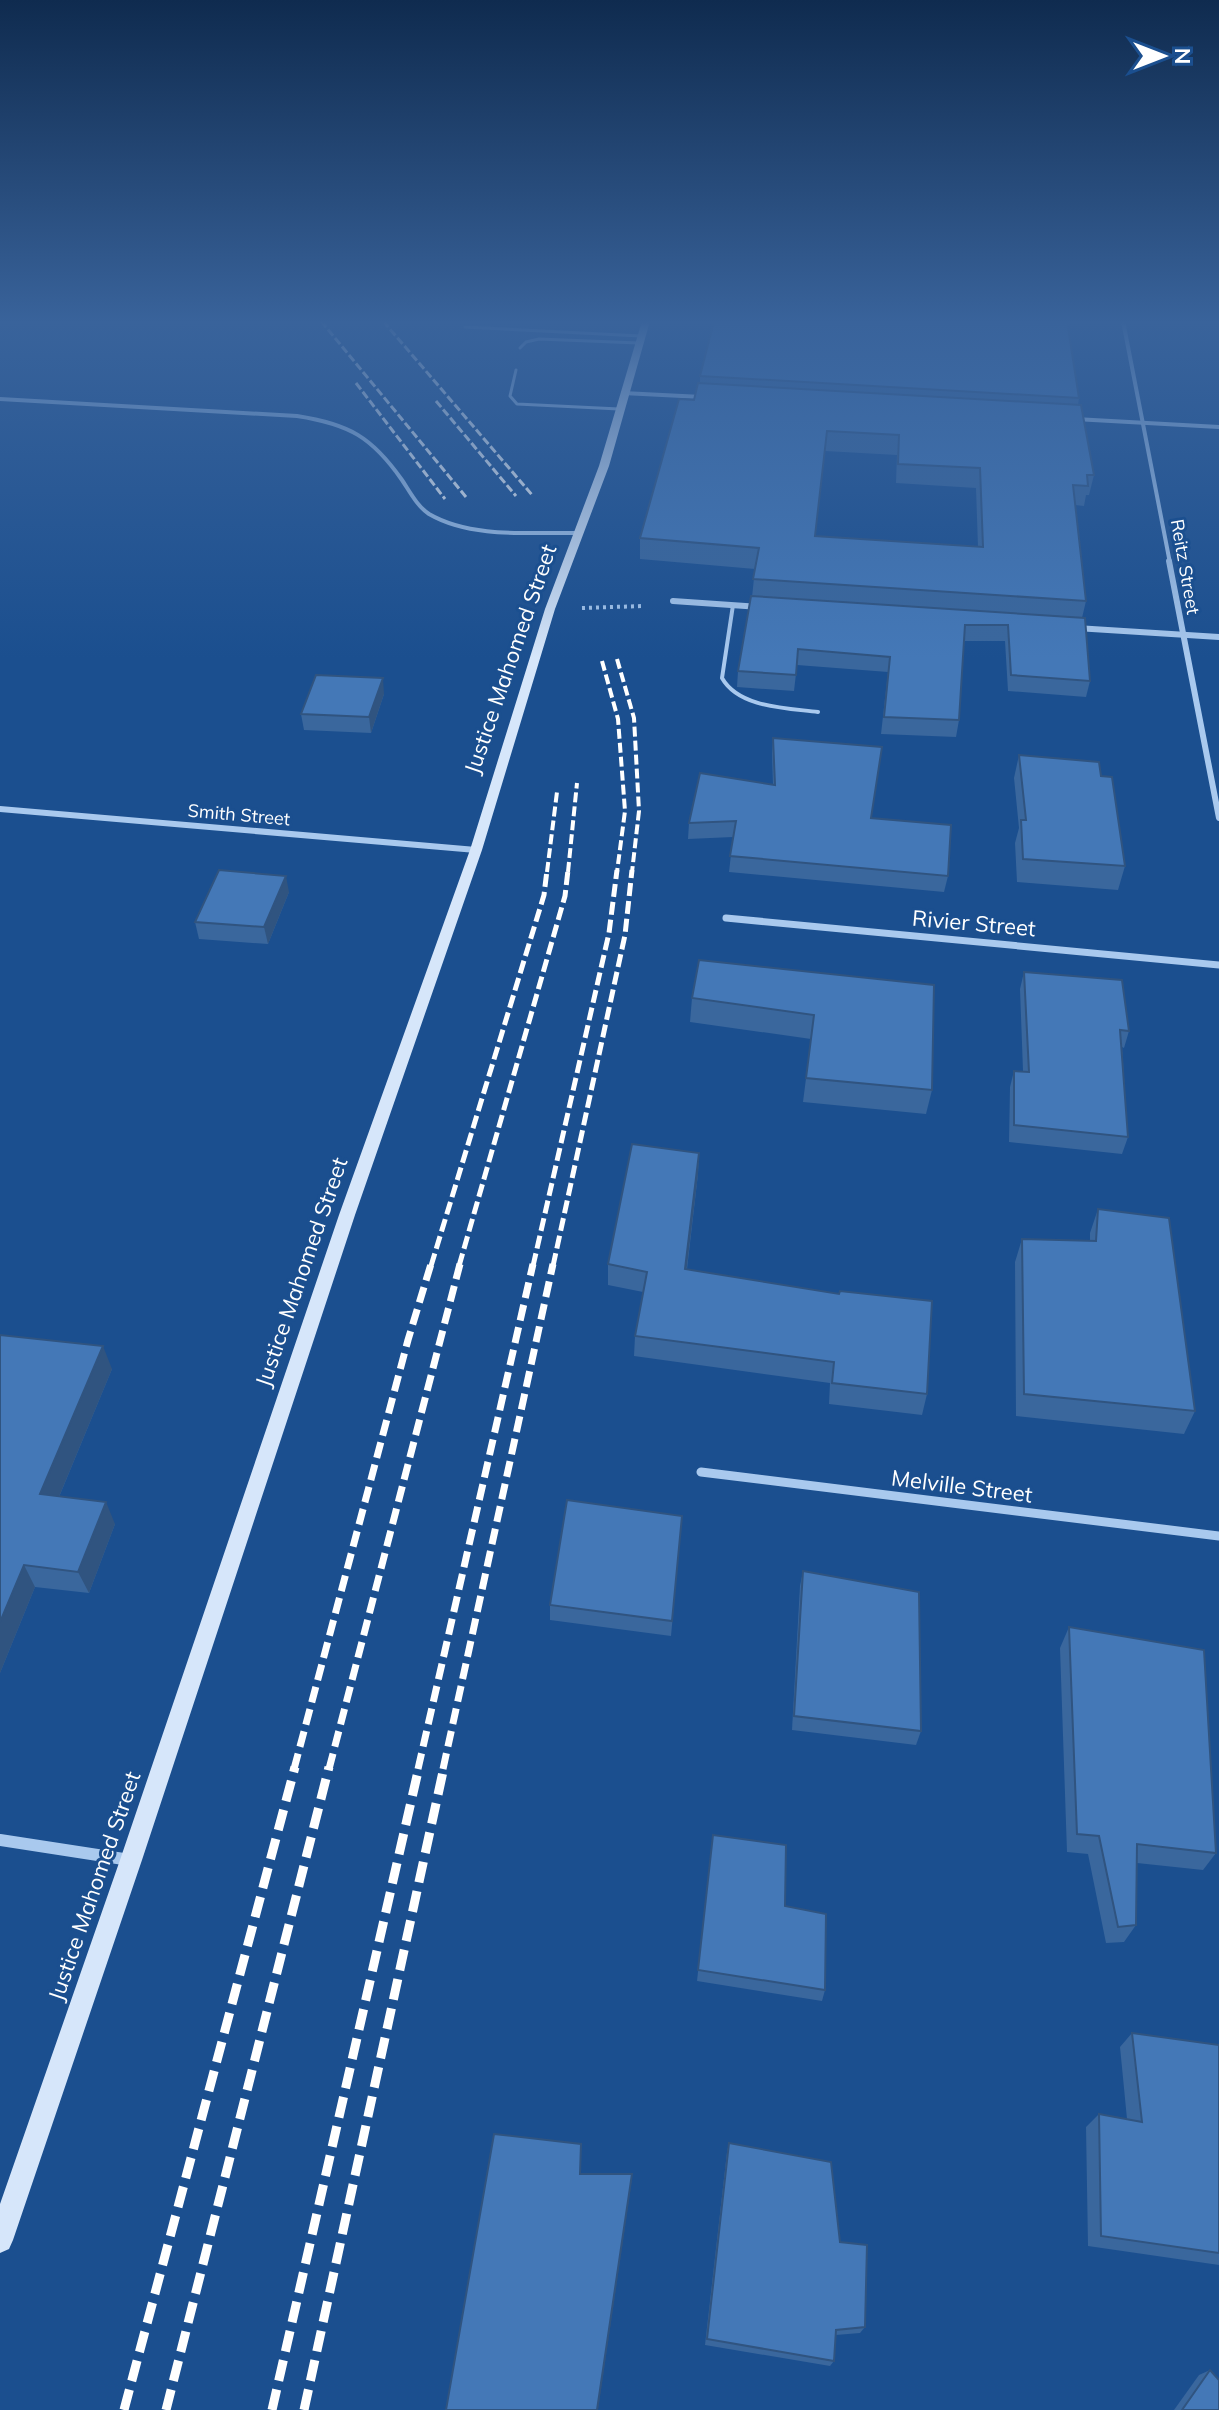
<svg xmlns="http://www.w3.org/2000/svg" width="1219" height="2410" font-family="Mulish,sans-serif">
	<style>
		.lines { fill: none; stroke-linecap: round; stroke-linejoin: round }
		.path { stroke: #a9c9ee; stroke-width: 4; stroke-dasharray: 3 4; stroke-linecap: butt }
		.lane-far1 { stroke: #a9c9ee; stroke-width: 3 }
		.lane { stroke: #a9c9ee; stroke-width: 4 }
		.street-far4 { stroke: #a9c9ee; stroke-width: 4 }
		.street-far3 { stroke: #a9c9ee; stroke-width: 6 }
		.street-far2 { stroke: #a9c9ee; stroke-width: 7 }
		.street-far1 { stroke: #a9c9ee; stroke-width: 9 }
		.street { stroke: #a9c9ee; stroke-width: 12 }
		.secondary { fill: #d6e6fa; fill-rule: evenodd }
		.rail-far4 { stroke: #fff; stroke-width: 3; stroke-dasharray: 8 3; stroke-linecap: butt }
		.rail-far3 { stroke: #fff; stroke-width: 4; stroke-dasharray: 10 4; stroke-linecap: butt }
		.rail-far2 { stroke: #fff; stroke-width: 5; stroke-dasharray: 13 5; stroke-linecap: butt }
		.rail-far1 { stroke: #fff; stroke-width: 7; stroke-dasharray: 16 7; stroke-linecap: butt }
		.rail { stroke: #fff; stroke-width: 9; stroke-dasharray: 21 9; stroke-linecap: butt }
		.wall { fill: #3a679d; fill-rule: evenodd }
		.shaded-wall { fill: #305480 }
		.building { fill: #4478b7; stroke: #305480; stroke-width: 2; fill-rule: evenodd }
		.labels { text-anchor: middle; stroke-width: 6; stroke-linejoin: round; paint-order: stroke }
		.far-street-label { font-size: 18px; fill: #fff; stroke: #1b4f8f }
		.street-label { font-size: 22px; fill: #fff; stroke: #1b4f8f }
	</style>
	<rect width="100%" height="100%" fill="#1b4f8f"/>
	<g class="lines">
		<!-- path -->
		<path class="path" d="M582,608L644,606"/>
		<!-- lane-far1 -->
		<g class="lane-far1">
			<path d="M465,327L641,336"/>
			<path d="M520,348L526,342L539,339L639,343"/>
			<path d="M516,370L510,396L517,404L619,409"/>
		</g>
		<!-- lane -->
		<path class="lane" d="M733,605L722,678C739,708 787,708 818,712"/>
		<!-- street-far4 -->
		<g class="street-far4">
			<path d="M1123,321L1170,563"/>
			<path d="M623,393L702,397"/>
			<path d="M0,399L297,416C349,424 372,437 402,480C410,492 417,506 429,514C472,539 532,532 580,533"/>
			<path d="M1075,419L1219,427"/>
		</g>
		<!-- street-far3 -->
		<g class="street-far3">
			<path d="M1169,561L1219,818"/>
			<path d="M673,601L760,607"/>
			<path d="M1076,628L1219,637"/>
			<path d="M0,809L476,850"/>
		</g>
		<!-- street-far2 -->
		<path class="street-far2" d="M726,918L1219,965"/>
		<!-- street-far1 -->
		<path class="street-far1" d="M701,1472L1219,1536"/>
		<!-- street -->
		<path class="street" d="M0,1840L130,1860"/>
		<!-- secondary -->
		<path class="secondary" d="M642,321H650L609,466L555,609L482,850L355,1215L142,1860L13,2240L9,2249L0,2253V2204L120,1860L339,1215L470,850L545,609L599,466Z"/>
		<!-- rail-far4 -->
		<g class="rail-far4">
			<path d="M321,321L466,497"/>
			<path d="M383,321L533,496"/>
			<path d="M356,383L445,499"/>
			<path d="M436,401L516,496"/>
		</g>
		<!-- rail-far3 -->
		<g class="rail-far3">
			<path d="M617,659L634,718L639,811L632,872"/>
			<path d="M602,661L618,719L625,811L617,872"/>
			<path d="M547,872L557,792"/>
			<path d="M568,872L577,783"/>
		</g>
		<!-- rail-far2 -->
		<g class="rail-far2">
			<path d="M431,1266L544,895L547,870"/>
			<path d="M459,1266L565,896L568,870"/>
			<path d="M533,1266L609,933L617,870"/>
			<path d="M553,1266L625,935L632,870"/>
		</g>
		<!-- rail-far1 -->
		<g class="rail-far1">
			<path d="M294,1769L408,1340L431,1264"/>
			<path d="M329,1769L460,1264"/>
			<path d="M418,1769L533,1264"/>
			<path d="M443,1769L553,1264"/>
		</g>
		<!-- rail -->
		<g class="rail">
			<path d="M124,2410L295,1767"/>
			<path d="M166,2410L329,1767"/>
			<path d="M272,2410L419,1767"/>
			<path d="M304,2410L444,1767"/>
		</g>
	</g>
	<!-- wall -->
	<g class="wall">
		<path d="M700,376L1079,398L1078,405L1094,475L1089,495H1086L1084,506L1075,505L1086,601L1082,618L1090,681L1086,697L1008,691L1005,641H964L959,720L956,737L881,734L888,672L797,665L794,691L737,687L738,671L752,597L755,569L640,559V538L700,384ZM825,451L897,455L896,483L976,488L978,547L815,536Z"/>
		<path d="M384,694L371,733L304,730L301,714Z"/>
		<path d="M773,738L871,818L948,876L944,892L729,872L733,837L688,839L689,823L773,785L772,753Z"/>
		<path d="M1019,755L1101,776L1125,866L1118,890L1017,882L1015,843L1019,828L1014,778Z"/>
		<path d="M289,892L268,944L199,939L195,922Z"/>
		<path d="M1024,972L1129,1031L1124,1048L1122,1047L1128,1137L1122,1154L1009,1142L1010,1087L1014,1071H1023L1020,989Z"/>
		<path d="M934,985L932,1090L926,1114L803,1102L811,1039L690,1022L692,998Z"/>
		<path d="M699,1153L698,1174L687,1269L927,1394L922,1415L829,1404L830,1383L634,1356L635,1336L643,1292L608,1285V1264Z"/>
		<path d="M1098,1209L1195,1411L1184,1434L1016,1416L1015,1262L1022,1239L1090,1241V1233Z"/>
		<path d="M0,1335L112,1369L59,1497L115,1524L89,1593L35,1587L0,1673Z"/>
		<path d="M682,1516L671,1636L550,1620V1605Z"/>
		<path d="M803,1571L921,1731L916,1745L792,1730L800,1586Z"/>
		<path d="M1069,1627L1216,1853L1203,1870L1137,1863L1136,1925L1124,1942L1106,1943L1088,1854L1067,1852L1060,1648Z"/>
		<path d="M713,1835L785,1906L825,1990L822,2001L697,1981Z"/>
		<path d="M1132,2033L1219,2045V2265L1088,2246L1086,2127L1099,2114L1127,2119L1120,2047Z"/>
		<path d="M729,2143L840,2242L865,2327L860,2333L836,2335L834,2361L830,2366L705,2345L727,2152Z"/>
		<path d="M1210,2370L1219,2410H1174L1199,2375Z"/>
	</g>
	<!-- shaded-wall -->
	<g class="shaded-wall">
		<path d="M383,678L384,694L371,733L369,717Z"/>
		<path d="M286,876L289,892L268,944L264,927Z"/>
		<path d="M699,1153L698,1174L684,1290L685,1269Z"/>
		<path d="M103,1346L112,1369L51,1516L40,1494Z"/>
		<path d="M106,1502L115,1524L89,1593L78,1572Z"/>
		<path d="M24,1565L35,1587L0,1673V1622Z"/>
		<path d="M632,2174L631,2186L598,2410H597Z"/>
	</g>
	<!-- building -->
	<g class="building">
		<path d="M714,321H1067L1079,398L700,376Z"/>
		<path d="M698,383L1081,405L1094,475H1087L1088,486L1073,485L1086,601L753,579L759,548L640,538L679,399L694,400ZM827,431L899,435L898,464L980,468L983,547L815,536Z"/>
		<path d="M751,596L1085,618L1090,681L1011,675L1008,625H965L959,720L884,717L890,657L798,649L796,675L738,671Z"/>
		<path d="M316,675L383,678L369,717L301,714Z"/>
		<path d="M773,738L882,747L871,818L951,825L948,876L730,856L736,821L689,823L700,773L775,785Z"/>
		<path d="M1019,755L1099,762L1101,776L1112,777L1125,866L1023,859L1021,820H1026Z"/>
		<path d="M219,870L286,876L264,927L195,922Z"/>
		<path d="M699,960L934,985L932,1090L806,1078L814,1015L692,998Z"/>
		<path d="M1024,972L1122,980L1129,1031L1120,1030L1128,1137L1014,1125V1071L1029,1072Z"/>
		<path d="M632,1144L699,1153L685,1269L839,1294L840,1291L932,1301L927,1394L832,1383L834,1362L635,1336L647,1272L608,1264Z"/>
		<path d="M1098,1209L1169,1218L1195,1411L1024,1394L1022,1239L1096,1241Z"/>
		<path d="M0,1335L103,1346L40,1494L106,1502L78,1572L24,1565L0,1622Z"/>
		<path d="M567,1500L682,1516L672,1621L550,1605Z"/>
		<path d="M803,1571L919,1592L921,1731L794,1716Z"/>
		<path d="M1069,1627L1204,1650L1216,1853L1137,1844L1136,1925L1118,1927L1099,1836L1077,1834Z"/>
		<path d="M713,1835L786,1845L785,1906L826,1914L825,1990L698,1970Z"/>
		<path d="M1132,2033L1219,2045V2253L1101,2236L1099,2114L1142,2122Z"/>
		<path d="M494,2134L581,2144L580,2174H632L597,2410H446Z"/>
		<path d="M729,2143L831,2162L840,2242L867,2245L865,2327L836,2330L834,2361L707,2339Z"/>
		<path d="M1210,2370L1219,2380V2410H1182Z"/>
	</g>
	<!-- sky -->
	<linearGradient id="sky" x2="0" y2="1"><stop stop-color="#0f2b4f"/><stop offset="0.49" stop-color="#39639b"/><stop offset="1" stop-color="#39639b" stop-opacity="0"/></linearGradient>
	<rect width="1219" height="658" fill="url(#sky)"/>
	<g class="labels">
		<!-- far-street labels -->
		<g class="far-street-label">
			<text transform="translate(1185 567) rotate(80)" y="6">Reitz Street</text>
			<text transform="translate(239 815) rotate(5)" y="6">Smith Street</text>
		</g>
		<!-- street labels -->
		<g class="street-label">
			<text transform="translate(510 659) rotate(-71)" y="8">Justice Mahomed Street</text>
			<text transform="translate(974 923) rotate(5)" y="8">Rivier Street</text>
			<text transform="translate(301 1272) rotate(-71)" y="8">Justice Mahomed Street</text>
			<text transform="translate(962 1486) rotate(7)" y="8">Melville Street</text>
			<text transform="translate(94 1886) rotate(-71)" y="8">Justice Mahomed Street</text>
		</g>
	</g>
	<!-- north arrow -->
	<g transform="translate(1163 56) rotate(90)" stroke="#1b4f8f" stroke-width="6" paint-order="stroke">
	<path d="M0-6L14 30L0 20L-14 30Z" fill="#ffffff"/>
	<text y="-12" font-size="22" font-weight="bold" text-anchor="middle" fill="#ffffff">N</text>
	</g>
</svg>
